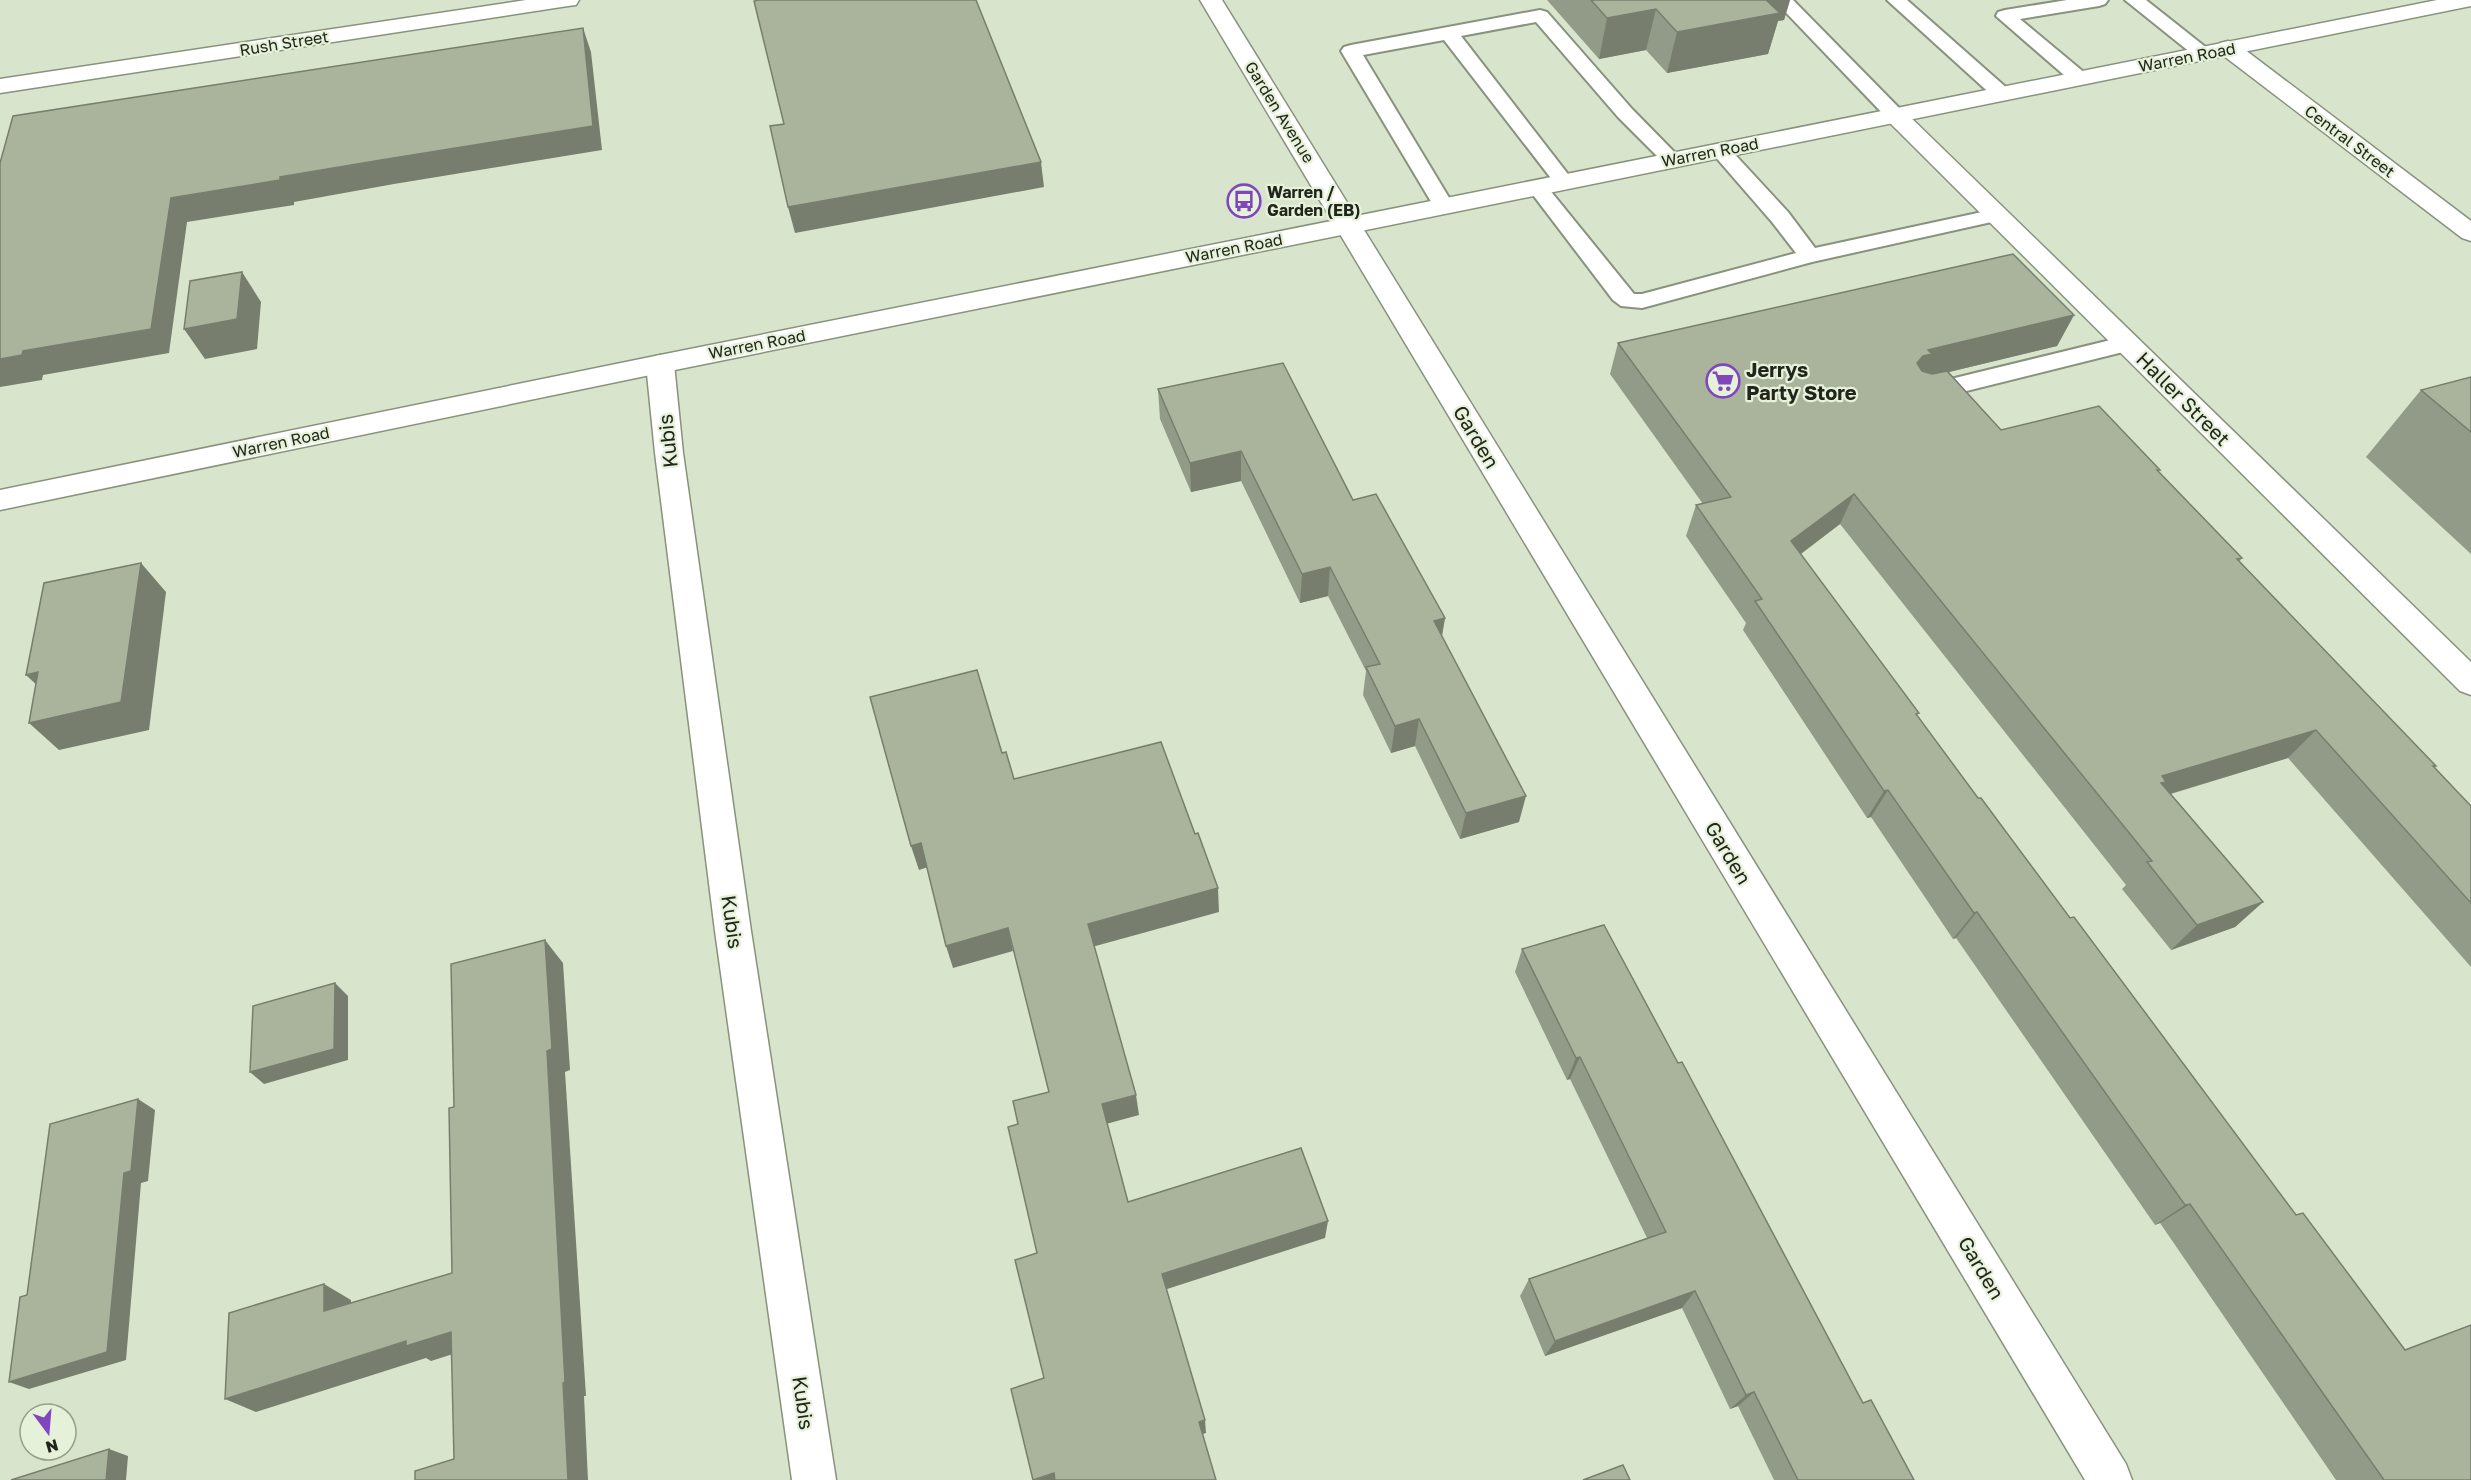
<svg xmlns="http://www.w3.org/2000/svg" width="2471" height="1480" font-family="'Golos Text',sans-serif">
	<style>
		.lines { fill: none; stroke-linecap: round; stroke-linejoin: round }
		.lane-casing { stroke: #88927c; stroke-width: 4 }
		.street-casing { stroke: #88927c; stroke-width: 3 }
		.secondary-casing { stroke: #88927c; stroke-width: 3 }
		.lane { fill: #fff; fill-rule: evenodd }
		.street { fill: #fff; fill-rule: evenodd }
		.secondary { fill: #fff; fill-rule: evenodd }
		.wall { fill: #929b87 }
		.shaded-wall { fill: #777e6e }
		.building { fill: #aab49d; stroke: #777e6e; stroke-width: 1.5 }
		.labels { text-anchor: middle; stroke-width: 4.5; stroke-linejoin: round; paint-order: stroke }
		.far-street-label { font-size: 16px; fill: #21251c; stroke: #e6f1d9 }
		.far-poi-label { font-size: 16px; font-weight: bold; fill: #21251c; stroke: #e6f1d9; text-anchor: start }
		.poi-label { font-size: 20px; font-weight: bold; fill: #21251c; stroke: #e6f1d9; text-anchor: start }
		.street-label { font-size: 20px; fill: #21251c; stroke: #e6f1d9 }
	</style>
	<rect width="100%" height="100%" fill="#d9e4cc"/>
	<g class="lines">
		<!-- lane casing -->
		<g class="lane-casing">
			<g id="lane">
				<path d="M1774,0H1793L1902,111L1905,115L1902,119H1888Z"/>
				<path d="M1887,0H1907L2009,90L2012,94L2009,98H1995Z"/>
				<path d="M2067,0H2108L2105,4L2099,6L2020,19L2086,74L2089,78L2086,82H2072L1996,16L1998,12L2005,10Z"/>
				<path d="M2125,0H2146L2213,53L2210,57H2196Z"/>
				<path d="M1540,10L1547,12L1632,109L1682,160L1679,164L1672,166L1665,164L1618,117L1536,22L1461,36L1574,182L1571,186L1564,188L1557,186L1444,40L1363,55L1454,206L1450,210L1443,212L1436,210L1341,51L1344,47L1351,45Z"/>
				<path d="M1720,144L1727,146L1788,212L1815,248L1996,209L2004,210L2007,215L2004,220L1996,221L1812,262L1642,308L1621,306L1613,300L1527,187L1530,183L1537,181L1544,183L1634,294H1642L1796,253L1772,222L1713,154L1710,150L1713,146Z"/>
				<path d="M2127,336L2135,339L2139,344L2135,349L1922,402L1914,400L1910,394L1914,388L1922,386Z"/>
			</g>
		</g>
		<!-- street casing -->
		<g class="street-casing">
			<g id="street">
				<path d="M526,0H579L576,5L568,6L0,93V79Z"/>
				<path d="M1200,0H1222L2126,1464L2132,1480H2085Z"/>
				<path d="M2228,41L2236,43L2471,221V241L2462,238L2220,53L2217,48L2220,43Z"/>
				<path d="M1895,108L1903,110L2471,662V695L2460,691L1887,120L1883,115L1887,110Z"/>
				<path d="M660,355L670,358L674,364L683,453L751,931L836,1480H792L715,931L655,453L646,364L650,358Z"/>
			</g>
		</g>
		<!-- secondary casing -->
		<g class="secondary-casing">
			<path id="secondary" d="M2437,0H2471V6L660,373L0,510V490L660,355Z"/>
		</g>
		<!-- lane -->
		<use href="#lane" class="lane"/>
		<!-- street -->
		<use href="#street" class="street"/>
		<!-- secondary -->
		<use href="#secondary" class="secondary"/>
	</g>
	<!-- wall -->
	<g class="wall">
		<path d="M1547,0H1790L1784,20L1778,21L1768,54L1667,73L1646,50L1599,59Z"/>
		<path d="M2074,315L2057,346L1949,372L2001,430L2159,472L2242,558L2239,562L2436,766L2434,767L2471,806V967L2288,758L2171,794L2263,902L2235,927L2171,950L2122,889L2126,885L1840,524L1801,554L1917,716L2471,1480H2336L2160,1223L2155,1225L1956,938L1953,939L1871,817L1867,818L1743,630L1746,623L1686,536L1696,505L1703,504L1610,374L1618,343Z"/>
		<path d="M2471,377V554L2366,457L2421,390Z"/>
		<path d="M1158,389L1353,500L1445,618L1442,636L1519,822L1460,839L1415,746L1391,753L1363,695L1366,671L1328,596L1300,603L1241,481L1191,492L1160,419Z"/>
		<path d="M1522,949L1678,1063L1863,1403L1914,1480H1774L1738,1406L1730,1409L1682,1308L1545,1356L1520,1296L1529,1279L1647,1238L1570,1079L1567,1080L1515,972Z"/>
	</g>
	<!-- shaded-wall -->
	<g class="shaded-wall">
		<path d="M1750,0H1790L1784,20L1778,21L1768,54L1667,73L1677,32Z"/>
		<path d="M1656,9L1646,50L1599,59L1607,18Z"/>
		<path d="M583,28L591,52L602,150L394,184L294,202V205L187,222L169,353L43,375L42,380L0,387V359L23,351L171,198L280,177Z"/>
		<path d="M1041,162L1044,187L795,233L788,207Z"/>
		<path d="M242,272L261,302L257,349L205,359L184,329Z"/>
		<path d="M2074,315L2057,346L1920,379L1917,363L1928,350Z"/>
		<path d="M1241,451V481L1191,492L1190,463Z"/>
		<path d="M1854,494L1840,524L1778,571L1791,541Z"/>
		<path d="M141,563L166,592L149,730L59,750L29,723Z"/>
		<path d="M1330,567L1328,596L1300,603L1302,574Z"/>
		<path d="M1445,618L1440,646L1434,621Z"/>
		<path d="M38,672L56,703L26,675Z"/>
		<path d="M1419,719L1415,746L1391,753L1395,726Z"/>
		<path d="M2316,730L2288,758L2149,800L2162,776Z"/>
		<path d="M1888,790L1871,817L1867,818L1884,791Z"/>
		<path d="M1526,796L1519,822L1460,839L1466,813Z"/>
		<path d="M921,843L928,867L919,870L911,846Z"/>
		<path d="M1218,888L1219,912L1092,947L1088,924Z"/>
		<path d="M2263,902L2235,927L2171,950L2197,925Z"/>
		<path d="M1977,912L1956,938L1953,939L1974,913Z"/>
		<path d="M1008,928L1013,951L953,968L946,946Z"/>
		<path d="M545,940L563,963L570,1070L565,1072L586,1396H584L588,1480H568L547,1051Z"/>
		<path d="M335,983L348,996V1060L264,1084L250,1072Z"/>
		<path d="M1580,1057L1570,1079L1567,1080L1576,1058Z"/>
		<path d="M1136,1095L1139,1115L1106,1124L1102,1104Z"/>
		<path d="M138,1099L155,1110L148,1181L141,1183L126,1360L29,1389L9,1382Z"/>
		<path d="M2190,1204L2160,1223L2155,1225L2185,1205Z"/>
		<path d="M1328,1221L1325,1238L1164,1290L1162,1274Z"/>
		<path d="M324,1284L351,1300V1327L324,1311Z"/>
		<path d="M1695,1291L1682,1308L1545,1356L1555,1341Z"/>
		<path d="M451,1332L475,1347L431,1361L426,1358L256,1412L225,1399L406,1341Z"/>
		<path d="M1754,1392L1738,1406L1730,1409L1746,1395Z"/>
		<path d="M1205,1420L1206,1433L1200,1435L1199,1422Z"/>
		<path d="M109,1449L128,1456L126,1480H106Z"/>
		<path d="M1054,1473L1057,1480H1035Z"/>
	</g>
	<!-- building -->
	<g class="building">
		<path d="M759,0H976L1041,162L788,207L770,126L784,124L754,1Z"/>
		<path d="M1591,0H1766L1780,13L1677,32L1656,9L1607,18Z"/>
		<path d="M583,28L593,126L381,160L280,177V180L171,198L151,329L23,351L22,355L0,359V163L13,116Z"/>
		<path d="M2013,254L2074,315L1928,350L1932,354L1923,356L1917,363L1922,371L1932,374L1947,371L2001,430L2099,406L2160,470H2157L2242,558L2237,559L2436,766H2433L2471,806V903L2316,730L2162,776L2166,782L2161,783L2263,902L2197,925L2147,862L2152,861L1854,494L1791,541L1919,713L1916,714L1978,798H1981L2070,918L2074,917L2296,1215L2303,1213L2405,1350L2471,1325V1480H2384L2190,1204L2185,1205L1977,912L1974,913L1888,790L1884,791L1755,601L1762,599L1696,505L1731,497L1618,343Z"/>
		<path d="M242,272L237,319L184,329L190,281Z"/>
		<path d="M1283,363L1353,500L1376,494L1445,618L1434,621L1526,796L1466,813L1419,719L1395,726L1366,667L1380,664L1330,567L1302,574L1241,451L1190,463L1158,389Z"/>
		<path d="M2471,377V432L2421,390Z"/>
		<path d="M141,563L121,702L29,723L38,672L26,675L44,583Z"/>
		<path d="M977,670L1002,753L1006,752L1014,779L1161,742L1195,834L1198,833L1218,888L1088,924L1136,1095L1102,1104L1128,1202L1301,1148L1328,1221L1162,1274L1205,1420L1199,1422L1216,1480H1055L1054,1473L1033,1480L1011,1389L1044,1378L1015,1260L1037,1253L1008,1127L1018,1124L1013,1101L1049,1092L1008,928L946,946L921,843L911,846L870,697Z"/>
		<path d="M1604,925L1678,1063L1682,1062L1863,1403L1871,1400L1914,1480H1798L1754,1392L1746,1395L1695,1291L1555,1341L1529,1279L1666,1232L1580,1057L1576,1058L1522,949Z"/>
		<path d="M545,940L552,1049L547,1051L565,1382L563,1383L568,1480H415V1471L454,1459L451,1332L406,1346V1341L225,1399L229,1313L324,1284V1311L452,1273L449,1108L454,1107L451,964Z"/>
		<path d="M335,983L334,1049L250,1072L253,1006Z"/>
		<path d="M138,1099L131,1171L124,1173L107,1352L9,1382L20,1297L27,1295L50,1124Z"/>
		<path d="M109,1449L106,1480H11Z"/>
		<path d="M1623,1465L1630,1480H1583Z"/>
	</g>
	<!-- icons -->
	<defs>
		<g id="bus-ring" transform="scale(1.725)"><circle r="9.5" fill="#e6f1d9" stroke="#7f46bd" stroke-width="1.5"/><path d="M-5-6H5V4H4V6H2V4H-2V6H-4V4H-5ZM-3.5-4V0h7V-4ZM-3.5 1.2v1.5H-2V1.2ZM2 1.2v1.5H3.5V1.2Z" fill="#7f46bd"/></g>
		<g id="supermarket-ring" transform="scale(1.725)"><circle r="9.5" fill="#e6f1d9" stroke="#7f46bd" stroke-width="1.5"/><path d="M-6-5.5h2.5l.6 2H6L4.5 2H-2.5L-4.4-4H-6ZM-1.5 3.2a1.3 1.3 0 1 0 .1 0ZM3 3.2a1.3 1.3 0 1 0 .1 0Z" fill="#7f46bd"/></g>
	</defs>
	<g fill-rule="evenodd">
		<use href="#bus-ring" x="1244" y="201"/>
		<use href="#supermarket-ring" x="1723" y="381"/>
	</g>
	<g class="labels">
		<!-- far-street labels -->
		<g class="far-street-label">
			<text transform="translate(284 43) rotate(-9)" y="6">Rush Street</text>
			<text transform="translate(2187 57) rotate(-11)" y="6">Warren Road</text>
			<text transform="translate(1280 112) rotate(58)" y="6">Garden Avenue</text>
			<text transform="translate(2350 141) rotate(37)" y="6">Central Street</text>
			<text transform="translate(1710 152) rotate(-11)" y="6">Warren Road</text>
			<text transform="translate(1234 248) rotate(-11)" y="6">Warren Road</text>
			<text transform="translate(757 344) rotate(-11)" y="6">Warren Road</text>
			<text transform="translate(281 442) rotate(-12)" y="6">Warren Road</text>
		</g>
		<!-- far-poi labels -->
		<g class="far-poi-label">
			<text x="1267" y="198">Warren /<tspan x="1267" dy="18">Garden (EB)</tspan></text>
		</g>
		<!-- poi labels -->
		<g class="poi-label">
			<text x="1746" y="377">Jerrys<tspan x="1746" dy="23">Party Store</tspan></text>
		</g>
		<!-- street labels -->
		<g class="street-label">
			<text transform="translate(2183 399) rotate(45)" y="7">Haller Street</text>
			<text transform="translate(1476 437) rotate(59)" y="7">Garden</text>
			<text transform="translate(668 441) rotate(-96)" y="7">Kubis</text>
			<text transform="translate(1728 853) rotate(59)" y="7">Garden</text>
			<text transform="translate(732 922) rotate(82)" y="7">Kubis</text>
			<text transform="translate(1981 1268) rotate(59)" y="7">Garden</text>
			<text transform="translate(803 1403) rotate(82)" y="7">Kubis</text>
		</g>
	</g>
	<!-- north arrow -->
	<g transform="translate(48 1432) rotate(164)"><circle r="28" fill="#e6f1d9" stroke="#979f8d" stroke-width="1.5"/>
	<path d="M0-4.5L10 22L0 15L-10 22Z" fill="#7f46bd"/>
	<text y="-9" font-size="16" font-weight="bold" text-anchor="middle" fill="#21251c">N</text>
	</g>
</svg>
